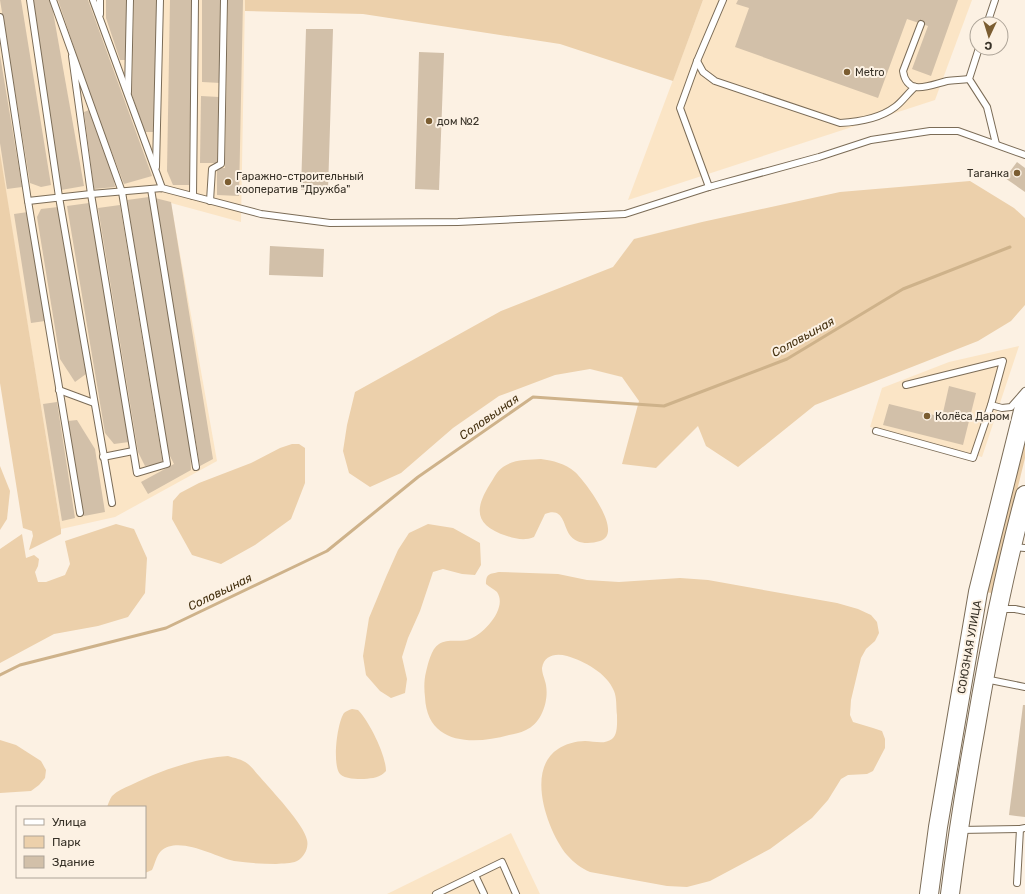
<svg xmlns="http://www.w3.org/2000/svg" width="1025" height="894" font-family="Rubik,sans-serif">
	<style>
		.built { fill: #fbe5c6 }
		.green { fill: #ecd0ab }
		.lines { fill: none; stroke-linecap: round; stroke-linejoin: round }
		.stream { stroke: #ceb28a; stroke-width: 3 }
		.building { fill: #d2c0a9 }
		.service-casing { stroke: #7b6c57; stroke-width: 8 }
		.secondary-casing { stroke: #7b6c57; stroke-width: 20 }
		.service { stroke: #fff; stroke-width: 6 }
		.secondary { stroke: #fff; stroke-width: 18 }
		.poi-dot { fill: #7b5d31; stroke: #fcf1e3; stroke-width: 1.5 }
		.labels { text-anchor: middle; stroke-width: 4; stroke-linejoin: round; paint-order: stroke }
		.poi-label { font-size: 11px; fill: #373127; stroke: #fcf1e3; text-anchor: start }
		.street-label { font-size: 11px; fill: #373127; stroke: #fcf1e3 }
		.water-label { font-size: 12px; font-style: italic; fill: #432f0e; stroke: #fcf1e3 }
	</style>
	<rect width="100%" height="100%" fill="#fcf1e3"/>
	<!-- built -->
	<g class="built">
		<path d="M0,0H245L241,222L171,203L217,461L115,517L61,529L0,157Z"/>
		<path d="M703,0H972L935,100L628,200Z"/>
		<path d="M1019,346L982,457L870,427L882,388L949,362Z"/>
		<path d="M511,833L540,894H387Z"/>
	</g>
	<!-- green -->
	<g class="green">
		<path d="M245,0H703L673,81L560,44L363,14L245,11Z"/>
		<path d="M0,153L61,529V534L29,550L33,536L32,531L23,528L0,383Z"/>
		<path d="M970,181L1014,208L1025,218V305L1011,321L978,341L815,405L738,467L706,446L698,426L656,468L622,464L639,401L622,377L590,369L555,375L499,396L453,428L401,473L370,487L349,473L343,451L347,425L355,392L501,311L613,267L634,239L702,222L840,192Z"/>
		<path d="M1025,421V458L992,593L984,592Z"/>
		<path d="M292,444H299L305,448V483L291,519L255,545L221,564L192,555L172,519L173,501L180,493L199,483L251,463L280,448Z"/>
		<path d="M541,459C553,461 565,463 575,472C585,481 625,534 600,541C590,544 576,545 569,534C563,524 563,507 545,514L534,537C525,541 516,539 507,536C476,526 473,511 490,484C494,478 497,471 503,467C514,459 528,460 541,459Z"/>
		<path d="M0,466L10,491L7,519L0,530Z"/>
		<path d="M116,524L134,529L147,558L145,593L128,617L98,626L54,634L0,663V549L22,534L26,558L34,555L39,559L38,566L35,572L38,582H46L65,575L70,564L65,541Z"/>
		<path d="M428,524L453,528L480,543L481,565L475,575L462,574L443,569L433,572L420,611L408,638L402,657L407,679L405,693L391,698L380,691L366,675L363,656L369,618L386,577L398,550L409,533Z"/>
		<path d="M499,572L558,574L587,580L619,582L680,578L708,580L837,603L858,609L871,615L877,622L879,633L875,641L866,649L861,658L851,700L850,715L853,722L873,728L882,731L885,739V748L873,771L867,774L848,775L841,779L828,800L812,818L770,849L710,881L687,887L667,886L590,872C581,868 574,863 567,855C548,832 525,770 558,749C565,744 576,741 585,741C594,741 604,745 612,739C618,734 617,723 617,715C616,708 617,698 614,691C607,673 584,661 567,656C556,653 544,655 542,668C542,674 545,679 546,685C549,702 541,724 526,730C520,733 514,734 509,735C473,745 427,745 425,697C424,689 424,680 426,672C428,664 431,649 439,644C448,638 460,643 470,639C484,634 508,608 497,592C494,589 489,587 486,584C486,573 490,574 499,572Z"/>
		<path d="M352,709L358,710C369,721 386,755 386,771C380,778 373,778 364,779C357,779 345,779 340,774C332,765 337,723 344,713C346,711 349,710 352,709Z"/>
		<path d="M0,740L16,745L41,761L46,770L45,778L39,785L31,791L0,793Z"/>
		<path d="M228,756C234,758 242,759 248,764C252,767 256,773 260,777C271,790 304,824 307,840C309,848 304,857 297,861C291,864 283,863 276,864C262,864 248,863 234,861C215,857 179,835 161,851C156,856 155,864 152,870L145,873V807H107C108,804 110,799 112,796C117,791 124,788 131,785C159,771 196,758 228,756Z"/>
	</g>
	<g class="lines">
		<!-- stream -->
		<path class="stream" d="M0,675L20,665L166,628L327,551L418,477L533,397L664,406L787,359L903,289L1010,247"/>
	</g>
	<!-- building -->
	<g class="building">
		<path d="M0,0H21L51,185L41,187L30,183Z"/>
		<path d="M32,0H50L52,6L84,186L61,190Z"/>
		<path d="M58,0H88L152,176L124,184L92,101Z"/>
		<path d="M106,0H127L126,60H120L106,18Z"/>
		<path d="M134,0H157L154,132H145L132,95Z"/>
		<path d="M170,0H192L189,185H173L167,171Z"/>
		<path d="M202,0H223L221,83L202,82Z"/>
		<path d="M228,0H243L239,196L217,195V168H225Z"/>
		<path d="M738,0H958L931,76L912,69L928,26L907,19L878,98L735,47L749,8L736,4Z"/>
		<path d="M306,29H333L328,191L301,190Z"/>
		<path d="M419,52L444,53L439,190L415,189Z"/>
		<path d="M0,55L22,187L7,189L0,143Z"/>
		<path d="M201,96L219,97L217,163H200Z"/>
		<path d="M89,110L113,175L115,187L94,189L84,112Z"/>
		<path d="M1017,162L1025,168V192L1005,178Z"/>
		<path d="M149,197L190,446L191,470L148,494L141,482L174,464L168,452L127,200Z"/>
		<path d="M155,198L171,202L213,459L200,466Z"/>
		<path d="M89,203L129,442L114,444L105,433L67,206Z"/>
		<path d="M120,205L163,464L145,466L138,452L98,208Z"/>
		<path d="M58,207L86,374L75,382L60,359L37,217L41,209Z"/>
		<path d="M28,212L45,321L31,323L14,214Z"/>
		<path d="M270,246L324,249L323,277L269,275Z"/>
		<path d="M949,386L976,393L963,445L883,425L889,404L942,417Z"/>
		<path d="M57,402L75,518L62,521L43,404Z"/>
		<path d="M77,420L95,449L105,512L84,516L68,421Z"/>
		<path d="M1023,705H1025V817L1009,815Z"/>
	</g>
	<g class="lines">
		<!-- service casing -->
		<g class="service-casing">
			<g id="service">
				<path d="M30,0L59,197L112,503"/>
				<path d="M53,0L122,192L167,464L137,473L91,194L72,56"/>
				<path d="M93,0L162,188"/>
				<path d="M100,14V0"/>
				<path d="M0,17L28,201L80,513"/>
				<path d="M921,24L903,71C907,97 930,85 947,81C954,80 961,80 969,79"/>
				<path d="M987,24L995,0"/>
				<path d="M979,48L969,79L987,107L996,144"/>
				<path d="M697,61L703,72L715,81L840,123C859,122 879,119 895,107C902,102 908,93 915,87"/>
				<path d="M128,92L130,0"/>
				<path d="M156,167L160,0"/>
				<path d="M709,187L680,108L697,61L723,0"/>
				<path d="M151,189L196,467"/>
				<path d="M193,196L195,0"/>
				<path d="M28,201L91,194L162,188L261,214L330,223L458,222L625,214L709,187L819,157L871,140L930,131H958L1025,155"/>
				<path d="M210,201L212,169L221,164L224,0"/>
				<path d="M906,385L1003,361L991,405L1002,408L1011,407L1025,391"/>
				<path d="M59,390L94,403"/>
				<path d="M876,431L973,458L991,405"/>
				<path d="M103,457L133,451"/>
				<path d="M1013,547L1025,548"/>
				<path d="M999,609H1015L1025,611"/>
				<path d="M985,679L1025,687"/>
				<path d="M960,830L1020,829L1025,828"/>
				<path d="M475,875L484,894"/>
				<path d="M1017,883L1020,829"/>
				<path d="M436,894L502,862L516,894"/>
			</g>
		</g>
		<!-- secondary casing -->
		<g class="secondary-casing">
			<g id="secondary">
				<path d="M929,894L938,827L978,592L1025,403"/>
				<path d="M950,894C957,838 966,782 976,726C989,649 1004,572 1025,495"/>
			</g>
		</g>
		<!-- service -->
		<use href="#service" class="service"/>
		<!-- secondary -->
		<use href="#secondary" class="secondary"/>
	</g>
	<!-- markers -->
	<g class="poi-dot">
		<circle cx="847" cy="72" r="4"/>
		<circle cx="429" cy="121" r="4"/>
		<circle cx="1017" cy="173" r="4"/>
		<circle cx="228" cy="182" r="4"/>
		<circle cx="927" cy="416" r="4"/>
	</g>
	<g class="labels">
		<!-- poi labels -->
		<g class="poi-label">
			<text x="855" y="76">Metro</text>
			<text x="437" y="125">дом №2</text>
			<text x="1009" y="177" text-anchor="end">Таганка</text>
			<text x="236" y="180">Гаражно-строительный<tspan x="236" dy="13">кооператив "Дружба"</tspan></text>
			<text x="935" y="420">Колёса Даром</text>
		</g>
		<!-- street labels -->
		<g class="street-label">
			<text transform="translate(969 647) rotate(-80)" y="4">СОЮЗНАЯ УЛИЦА</text>
		</g>
		<!-- water labels -->
		<g class="water-label">
			<text transform="translate(803 337) rotate(-29)" y="4">Соловьиная</text>
			<text transform="translate(489 417) rotate(-35)" y="4">Соловьиная</text>
			<text transform="translate(220 592) rotate(-26)" y="4">Соловьиная</text>
		</g>
	</g>
	<!-- legend -->
	<rect x="16" y="806" width="130" height="72" fill="#fcf1e3" stroke="#ada498"/>
	<rect x="24" y="819" width="20" height="6" fill="#ffffff" stroke="#ada498"/>
	<text x="52" y="826" font-size="12" fill="#373127">Улица</text>
	<rect x="24" y="836" width="20" height="12" fill="#ecd0ab" stroke="#ada498"/>
	<text x="52" y="846" font-size="12" fill="#373127">Парк</text>
	<rect x="24" y="856" width="20" height="12" fill="#d2c0a9" stroke="#ada498"/>
	<text x="52" y="866" font-size="12" fill="#373127">Здание</text>
	<!-- north arrow -->
	<g transform="translate(989 36) rotate(184)"><circle r="19" fill="#fcf1e3" stroke="#ada498"/>
	<path d="M0-3L7 15L0 10L-7 15Z" fill="#7b5d31"/>
	<text y="-6" font-size="11" font-weight="bold" text-anchor="middle" fill="#373127">С</text>
	</g>
</svg>
